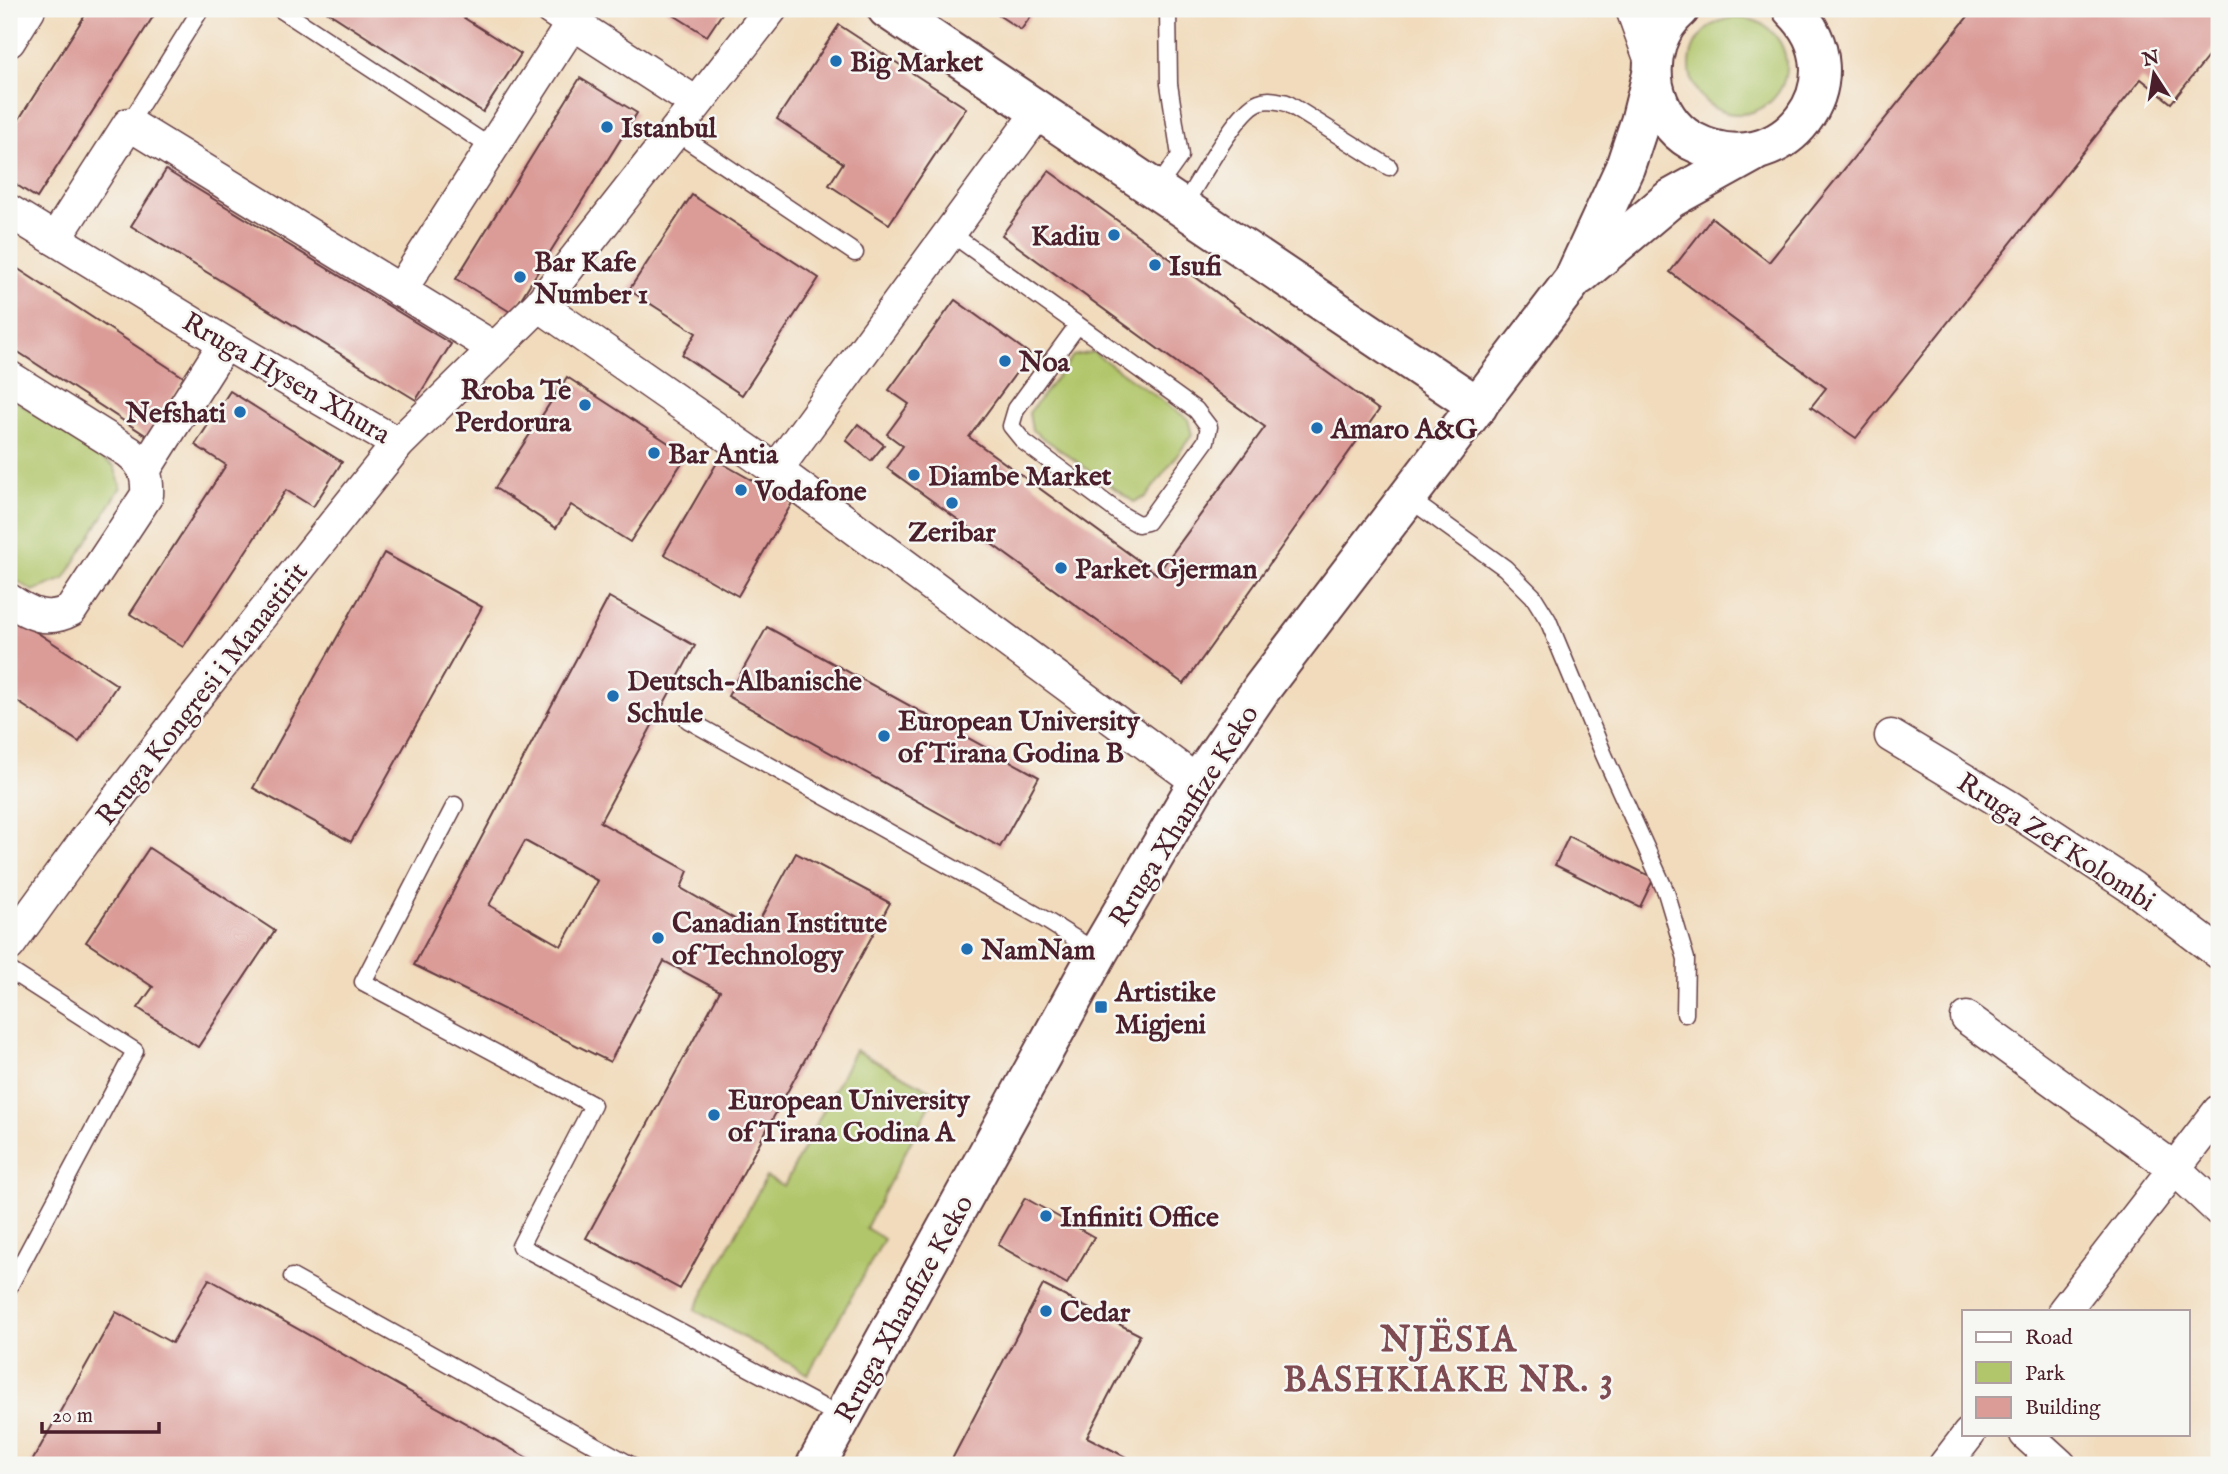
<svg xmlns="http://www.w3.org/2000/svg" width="2228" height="1474" font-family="'IM FELL English',serif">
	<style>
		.green { fill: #b1c66a; stroke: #7e724a; stroke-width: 2 }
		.building { fill: #db9c98; fill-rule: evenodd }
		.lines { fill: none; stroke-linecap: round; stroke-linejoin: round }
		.lane-casing { stroke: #633b41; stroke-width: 19 }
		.street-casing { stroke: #633b41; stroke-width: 35 }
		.secondary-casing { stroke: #633b41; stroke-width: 42 }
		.lane { stroke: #fff; stroke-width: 16 }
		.street { stroke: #fff; stroke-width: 32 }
		.secondary { stroke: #fff; stroke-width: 38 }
		.poi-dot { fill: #1f6fb2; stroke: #f6f6f2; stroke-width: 2.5 }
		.labels { text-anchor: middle; stroke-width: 5; stroke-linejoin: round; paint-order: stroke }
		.poi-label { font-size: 28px; font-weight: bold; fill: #4a1f2b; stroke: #f6f6f2; text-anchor: start }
		.street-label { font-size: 28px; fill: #4a1f2b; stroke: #f6f6f2 }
		.district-label { font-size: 35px; font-weight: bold; letter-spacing: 2px; fill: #7d4b51; stroke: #f6f6f2 }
	</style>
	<rect width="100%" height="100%" fill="#f6f6f2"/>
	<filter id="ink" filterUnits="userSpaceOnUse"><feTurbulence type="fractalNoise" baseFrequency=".0143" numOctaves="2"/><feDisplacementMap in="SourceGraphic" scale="14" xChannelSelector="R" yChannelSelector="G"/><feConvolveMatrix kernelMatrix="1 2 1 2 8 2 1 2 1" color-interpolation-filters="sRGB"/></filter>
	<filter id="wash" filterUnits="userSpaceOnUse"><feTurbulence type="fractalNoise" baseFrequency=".00686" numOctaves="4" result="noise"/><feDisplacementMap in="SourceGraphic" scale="28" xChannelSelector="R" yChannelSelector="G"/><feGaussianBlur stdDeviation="1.57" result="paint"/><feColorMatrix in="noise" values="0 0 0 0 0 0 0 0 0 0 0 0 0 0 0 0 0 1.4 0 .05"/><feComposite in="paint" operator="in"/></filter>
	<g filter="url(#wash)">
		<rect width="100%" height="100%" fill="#f1dbbc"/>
		<!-- green -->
		<g class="green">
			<circle cx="1738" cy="66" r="48"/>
			<path d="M1093,352L1188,419L1192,435L1146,497L1134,502L1032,430L1029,413L1073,356Z"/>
			<path d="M9,396L114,466L121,487L64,579L33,591L9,576Z"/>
			<path d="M855,1050L936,1093L866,1228L884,1239L808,1374L695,1310L766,1177L784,1186Z"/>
		</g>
		<g id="blocks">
			<!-- building -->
			<g class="building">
				<path d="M89,9H158L37,198L9,180V135Z"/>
				<path d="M323,9H450L521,54L483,112Z"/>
				<path d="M664,9H725L707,36Z"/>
				<path d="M989,9H1036L1021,30Z"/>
				<path d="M1974,9H2219V43L2171,103L2141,79L1856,438L1811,407L1826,388L1670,272L1712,218L1769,262Z"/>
				<path d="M839,25L966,108L889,224L829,185L843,163L777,119Z"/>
				<path d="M580,78L637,113L512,313L456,279Z"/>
				<path d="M166,170L451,344L416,400L131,226Z"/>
				<path d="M1049,171L1379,410L1184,684L887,468L903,446L887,434L909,404L889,390L955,300L1030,354L969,437L1157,574L1265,427L1002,235Z"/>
				<path d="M692,195L819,278L742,395L682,355L696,333L629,290Z"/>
				<path d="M9,263L185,378L147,436L9,346Z"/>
				<path d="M567,377L687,455L630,542L571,505L556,528L495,488Z"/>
				<path d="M230,391L342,462L313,507L286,490L183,647L130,614L226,465L195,445Z"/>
				<path d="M858,424L884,445L871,461L846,440Z"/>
				<path d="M718,461L792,503L738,596L664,554Z"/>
				<path d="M384,553L482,607L351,842L253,788Z"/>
				<path d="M609,597L695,646L600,822L688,871L681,888L754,930L796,853L890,903L680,1289L586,1238L720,991L664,961L610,1062L414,965ZM525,841L598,881L561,946L489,905Z"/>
				<path d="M9,614L117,685L79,742L9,696Z"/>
				<path d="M767,627L1039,777L1000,847L728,696Z"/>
				<path d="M1569,836L1654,878L1640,907L1555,865Z"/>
				<path d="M149,848L275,931L198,1047L138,1008L153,987L86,942Z"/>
				<path d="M1025,1198L1094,1237L1067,1284L998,1245Z"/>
				<path d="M209,1279L540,1465H30L116,1312L172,1343Z"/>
				<path d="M1043,1285L1140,1335L1087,1437L1141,1465H949Z"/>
			</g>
		</g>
	</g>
	<g filter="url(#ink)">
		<use href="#blocks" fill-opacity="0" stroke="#633b41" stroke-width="2"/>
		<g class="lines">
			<!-- lane casing -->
			<g class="lane-casing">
				<g id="lane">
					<path d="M280,9L492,148"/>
					<path d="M129,124L201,9"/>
					<path d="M675,132L855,253"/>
					<path d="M1155,191L1180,156L1169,84L1168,9"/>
					<path d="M1182,208C1197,185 1237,110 1259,102C1268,98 1278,101 1287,103L1389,167"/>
					<path d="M949,232L1196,410L1209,427L1206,441L1147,522L1138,524L1122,515L1024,442L1011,426L1016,409L1077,326"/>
					<path d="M1408,498L1505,568L1533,596L1548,620L1604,755L1666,892L1686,959L1685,1014"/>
					<path d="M688,720L1044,919L1098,953"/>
					<path d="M455,805L363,982L593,1105L520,1246L843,1418"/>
					<path d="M9,970L135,1051L9,1287"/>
					<path d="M292,1277L631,1465"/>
				</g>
			</g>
			<!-- street casing -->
			<g class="street-casing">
				<g id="street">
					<path d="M551,9L696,103"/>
					<path d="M1632,9L1652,64"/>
					<path d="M9,41L29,9"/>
					<path d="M9,211L225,343L398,444"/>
					<path d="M55,239L129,124L494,348"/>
					<path d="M400,291L573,22"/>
					<path d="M539,305L776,470L1198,782"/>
					<path d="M9,377L129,452C144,464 148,476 147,495L71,610C47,623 30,614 9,600"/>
					<path d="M145,469L225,343"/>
					<path d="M776,470L1039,111"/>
					<path d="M1891,736L2008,806L2133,888L2219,953"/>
					<path d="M9,945L84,842L189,706L398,444L539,305L771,9"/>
					<path d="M1967,1018L2174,1168L2219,1210"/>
					<path d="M2064,1311L2219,1111"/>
					<path d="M2026,1434L2060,1465"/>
					<path d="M1945,1465L1969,1434"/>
				</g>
			</g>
			<!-- secondary casing -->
			<g class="secondary-casing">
				<g id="secondary">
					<path d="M887,9L1478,406"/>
					<path d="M1680,9C1658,28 1649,57 1654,86C1659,109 1672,130 1692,141C1782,189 1865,79 1792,9"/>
					<path d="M1580,275L1670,199L1753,153"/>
					<path d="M816,1465L1098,953L1198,782L1262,688L1573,280L1625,167L1640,122L1652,74"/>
				</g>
			</g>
			<!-- lane -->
			<use href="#lane" class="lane"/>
			<!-- street -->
			<use href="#street" class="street"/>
			<!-- secondary -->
			<use href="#secondary" class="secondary"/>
		</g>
	</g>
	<!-- markers -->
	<g class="poi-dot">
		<circle cx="836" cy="61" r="7"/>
		<circle cx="607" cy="127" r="7"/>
		<circle cx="1114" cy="235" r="7"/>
		<circle cx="1155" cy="265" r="7"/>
		<circle cx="520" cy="277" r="7"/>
		<circle cx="1005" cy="361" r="7"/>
		<circle cx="585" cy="405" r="7"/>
		<circle cx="240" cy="412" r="7"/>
		<circle cx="1317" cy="428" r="7"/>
		<circle cx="654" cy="453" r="7"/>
		<circle cx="914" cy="475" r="7"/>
		<circle cx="741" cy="490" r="7"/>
		<circle cx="952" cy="503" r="7"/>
		<circle cx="1061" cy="568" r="7"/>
		<circle cx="613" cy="696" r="7"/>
		<circle cx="884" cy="736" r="7"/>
		<circle cx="658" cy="938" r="7"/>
		<circle cx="967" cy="949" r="7"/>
		<rect x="1094" y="1000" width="14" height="14" rx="3.5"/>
		<circle cx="714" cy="1115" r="7"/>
		<circle cx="1046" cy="1216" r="7"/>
		<circle cx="1046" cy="1311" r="7"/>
	</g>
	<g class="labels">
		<!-- poi labels -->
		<g class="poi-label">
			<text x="850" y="71">Big Market</text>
			<text x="621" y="137">Istanbul</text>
			<text x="1100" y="245" text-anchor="end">Kadiu</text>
			<text x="534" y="271">Bar Kafe<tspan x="534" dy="32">Number 1</tspan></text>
			<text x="1169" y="275">Isufi</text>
			<text x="1019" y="371">Noa</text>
			<text x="571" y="399" text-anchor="end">Rroba Te<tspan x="571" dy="32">Perdorura</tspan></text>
			<text x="226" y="422" text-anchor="end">Nefshati</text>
			<text x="1331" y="438">Amaro A&amp;G</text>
			<text x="668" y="463">Bar Antia</text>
			<text x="928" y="485">Diambe Market</text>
			<text x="755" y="500">Vodafone</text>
			<text x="952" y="541" text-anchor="middle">Zeribar</text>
			<text x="1075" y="578">Parket Gjerman</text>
			<text x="627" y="690">Deutsch-Albanische<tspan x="627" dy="32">Schule</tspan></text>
			<text x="898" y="730">European University<tspan x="898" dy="32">of Tirana Godina B</tspan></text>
			<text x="672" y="932">Canadian Institute<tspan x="672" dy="32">of Technology</tspan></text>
			<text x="981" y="959">NamNam</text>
			<text x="1115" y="1001">Artistike<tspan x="1115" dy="32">Migjeni</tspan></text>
			<text x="728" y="1109">European University<tspan x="728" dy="32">of Tirana Godina A</tspan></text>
			<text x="1060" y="1226">Infiniti Office</text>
			<text x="1060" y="1321">Cedar</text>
		</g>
		<!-- street labels -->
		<g class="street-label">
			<text transform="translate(287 377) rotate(30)" y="10">Rruga Hysen Xhura</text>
			<text transform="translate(201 693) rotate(-52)" y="10">Rruga Kongresi i Manastirit</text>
			<text transform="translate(1183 815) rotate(-58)" y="10">Rruga Xhanfize Keko</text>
			<text transform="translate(2057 841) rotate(33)" y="10">Rruga Zef Kolombi</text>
			<text transform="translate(903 1308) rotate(-61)" y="10">Rruga Xhanfize Keko</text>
		</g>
		<!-- district labels -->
		<g class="district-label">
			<text x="1449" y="1351">NJËSIA<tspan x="1449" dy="40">BASHKIAKE NR. 3</tspan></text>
		</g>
	</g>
	<!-- margin -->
	<rect width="2228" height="1474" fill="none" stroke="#f6f6f2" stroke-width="35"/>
	<!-- legend -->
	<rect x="1962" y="1310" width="228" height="126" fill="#f6f6f2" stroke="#b1a0a2" stroke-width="2"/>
	<rect x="1976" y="1332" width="35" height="10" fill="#ffffff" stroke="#b1a0a2" stroke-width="2"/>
	<text x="2025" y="1344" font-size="21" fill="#4a1f2b">Road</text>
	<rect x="1976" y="1362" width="35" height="21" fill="#b1c66a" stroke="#b1a0a2" stroke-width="2"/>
	<text x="2025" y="1380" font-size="21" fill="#4a1f2b">Park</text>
	<rect x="1976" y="1397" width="35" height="21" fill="#db9c98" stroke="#b1a0a2" stroke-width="2"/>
	<text x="2025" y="1414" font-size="21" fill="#4a1f2b">Building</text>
	<!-- north arrow -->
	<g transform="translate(2154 74) rotate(348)" stroke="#f6f6f2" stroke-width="5" paint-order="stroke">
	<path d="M0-5L12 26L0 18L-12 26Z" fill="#4a1f2b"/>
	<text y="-10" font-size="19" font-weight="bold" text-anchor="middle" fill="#4a1f2b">N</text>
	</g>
	<!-- scale -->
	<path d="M42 1422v10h117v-10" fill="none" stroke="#4a1f2b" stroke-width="3.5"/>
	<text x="52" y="1422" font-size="21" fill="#4a1f2b" stroke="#f6f6f2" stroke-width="5" paint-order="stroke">20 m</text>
</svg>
